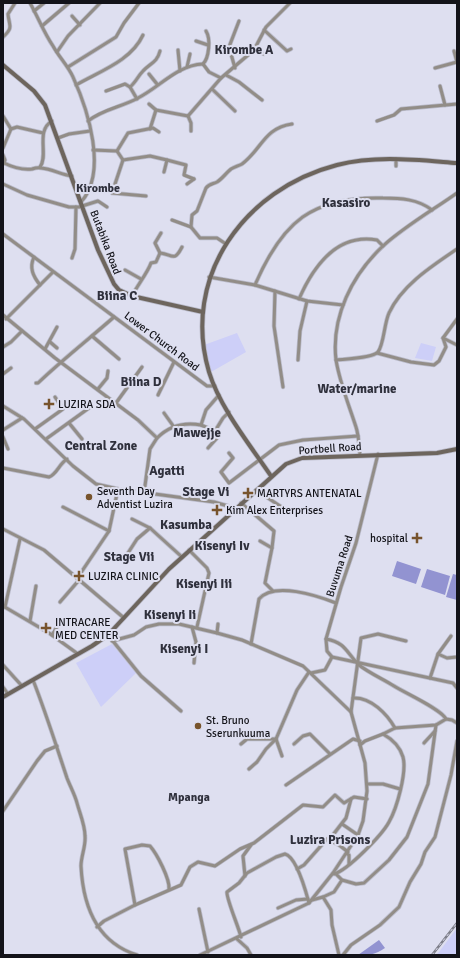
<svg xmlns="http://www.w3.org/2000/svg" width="460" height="958" font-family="Signika,sans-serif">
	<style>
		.green { fill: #cdcff8 }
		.water { fill: #9293d1 }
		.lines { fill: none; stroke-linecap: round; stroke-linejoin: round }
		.street-casing { stroke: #b9bac9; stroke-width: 4.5 }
		.secondary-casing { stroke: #b9bac9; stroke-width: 5.5 }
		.street { stroke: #928d87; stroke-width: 3 }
		.secondary { stroke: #6d655d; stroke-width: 4 }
		.rail-casing { stroke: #7d7e89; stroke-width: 2.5 }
		.rail { stroke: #dedff0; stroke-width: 1; stroke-dasharray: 3; stroke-linecap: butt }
		.poi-dot { fill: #77532c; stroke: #dedff0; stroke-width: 1.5 }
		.labels { text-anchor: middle; stroke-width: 4; stroke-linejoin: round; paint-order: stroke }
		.street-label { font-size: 11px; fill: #131319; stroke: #dedff0 }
		.poi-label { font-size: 11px; fill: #131319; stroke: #dedff0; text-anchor: start }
		.neighbourhood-label { font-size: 12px; font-weight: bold; fill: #2f303c; stroke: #dedff0 }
		.quarter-label { font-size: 13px; font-weight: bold; fill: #2f303c; stroke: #dedff0 }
	</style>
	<rect width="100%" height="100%" fill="#dedff0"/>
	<!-- green -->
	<g class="green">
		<path d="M237,333L246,352L211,372L204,345Z"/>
		<path d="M421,343L436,347L432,361L415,358Z"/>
		<path d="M112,644L136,673L101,707L76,663Z"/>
		<path d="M457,928V955H436L439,952Z"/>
	</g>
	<!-- water -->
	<g class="water">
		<path d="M397,561L421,569L416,584L392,576Z"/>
		<path d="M427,569L450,576L445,595L421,587Z"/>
		<path d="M453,574L457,575V600L446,597Z"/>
		<path d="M379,940L385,948C375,955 369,955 358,955Z"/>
	</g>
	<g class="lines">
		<!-- street casing -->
		<g class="street-casing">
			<g id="street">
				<path d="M30,3C38,17 44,33 53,46C59,57 68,66 73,77C88,110 108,172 81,202"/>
				<path d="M34,11L44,3"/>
				<path d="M72,16L80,25"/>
				<path d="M42,26L69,3"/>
				<path d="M264,30L287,51L291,49"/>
				<path d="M3,37C14,27 9,26 8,14L15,3"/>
				<path d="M196,41L208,45"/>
				<path d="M178,50L180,71"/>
				<path d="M254,50L264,54"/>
				<path d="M454,51L457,62"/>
				<path d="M57,52L68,36L100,3"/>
				<path d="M203,64C209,58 211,39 206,31"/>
				<path d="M203,64L209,72L221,78"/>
				<path d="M68,67L116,37L124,23L139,3"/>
				<path d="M187,67L190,54"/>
				<path d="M235,68L229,47L239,21"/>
				<path d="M435,68L457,62"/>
				<path d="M149,74L157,84"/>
				<path d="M226,75L239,82L262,100"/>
				<path d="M76,85C100,71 131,61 143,35"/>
				<path d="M440,86L445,105"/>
				<path d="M130,87C136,82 138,76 143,71C150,63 157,63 160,51"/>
				<path d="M212,89L235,111"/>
				<path d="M106,91L125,84L130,87L137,99"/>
				<path d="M149,104L156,110L188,116"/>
				<path d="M3,116L11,129L17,127L43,133"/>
				<path d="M188,116L221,78L254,50L266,27L290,3"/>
				<path d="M188,116L191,123V131"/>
				<path d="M88,121C103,109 122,107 138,98C160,87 177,65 203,64"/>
				<path d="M377,121L394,115L401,109L457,104"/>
				<path d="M150,129L156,110"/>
				<path d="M58,138L69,134L90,131"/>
				<path d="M3,148L11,129"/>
				<path d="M93,150L117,151L123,160L150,156L167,160L164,172"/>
				<path d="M117,151L128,133L153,128L159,132"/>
				<path d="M3,155L5,160L3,164"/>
				<path d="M396,159V166"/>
				<path d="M123,160L112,193L146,196"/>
				<path d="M167,160L186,165L184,175L194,179"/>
				<path d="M4,163C12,167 22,170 32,169C35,168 38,167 41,168C53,169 61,175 72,176"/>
				<path d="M40,167C49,155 35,131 52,121"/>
				<path d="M3,184L27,195L69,207H79L98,201L107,207"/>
				<path d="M187,184L194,179"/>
				<path d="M172,220L191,227"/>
				<path d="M3,234L207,386H215"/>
				<path d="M226,244L217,238H200L191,227L192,215L197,211L206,188C209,184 213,184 217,182C222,179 226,173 231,169C234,167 238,166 242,164C262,149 264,128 292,124"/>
				<path d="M160,253L155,243L161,233"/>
				<path d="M34,257C29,268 33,276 40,285"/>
				<path d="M72,258L75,249L76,207"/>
				<path d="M125,270L141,279"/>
				<path d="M209,277L255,285L307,301L343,305"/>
				<path d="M255,285C282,222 312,196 383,198C400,198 418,199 432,210"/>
				<path d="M275,291L274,326L283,387"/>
				<path d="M132,296C137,286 148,272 151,263L156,262L160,253C172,254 174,263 182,247"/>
				<path d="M299,299C313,267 337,233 377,240L383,246"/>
				<path d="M3,315L55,358L138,420L157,438L150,449L144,493"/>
				<path d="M6,319L53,272"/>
				<path d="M92,336L119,359"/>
				<path d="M443,338L457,345"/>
				<path d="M50,342L57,348"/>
				<path d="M3,347L11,342L22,331"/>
				<path d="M45,349L57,327"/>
				<path d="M377,353L411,362L434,365L439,361L446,347L443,338L457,319"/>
				<path d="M298,360L300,331L307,301"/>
				<path d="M336,360C345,359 373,358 378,352C384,344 384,324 389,313C402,285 432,266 457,249"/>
				<path d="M3,374L11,368"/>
				<path d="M36,383H38C62,360 89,339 114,317"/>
				<path d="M98,389L107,378L108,371"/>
				<path d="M158,395L174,362"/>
				<path d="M116,403L142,367"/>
				<path d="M3,406L24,419L73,466L96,484L118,489L214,502L228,506L232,511"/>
				<path d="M164,413L174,427"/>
				<path d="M69,423L82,439"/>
				<path d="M201,425L215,431L223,418L229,412"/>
				<path d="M35,429L63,409L55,397"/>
				<path d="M3,430L22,418"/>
				<path d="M3,437L8,449"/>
				<path d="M157,438C169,426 185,422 201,425L206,410L219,395"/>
				<path d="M46,439L89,408"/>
				<path d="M208,448L217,438L218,434L215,431"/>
				<path d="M229,453L233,458L221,472L229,483L279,445L303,440L358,436"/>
				<path d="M378,454L356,543L341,587L326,639L327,651L332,657L453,683L457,688"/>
				<path d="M360,455C359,446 359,436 356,427C349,405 340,384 336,360C331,317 352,275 383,246C405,226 433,210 457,193"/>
				<path d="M3,468L49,477C57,474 59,464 67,459"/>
				<path d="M256,490L289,512"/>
				<path d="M241,503L274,531L272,548"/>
				<path d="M63,507L109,531"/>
				<path d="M132,519L150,528L182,557"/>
				<path d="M3,529L44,550L124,618"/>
				<path d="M260,541L272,548L265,583L273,591"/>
				<path d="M189,550L207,568L209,573L197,627"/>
				<path d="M128,553L137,539L150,528"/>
				<path d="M78,577L109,531L118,489"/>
				<path d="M60,602L80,579"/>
				<path d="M3,606L49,633L78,654"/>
				<path d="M5,607L20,539"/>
				<path d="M30,621L36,586"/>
				<path d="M192,627L196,642L194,663"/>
				<path d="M217,633L242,640L303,666L351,712"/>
				<path d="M52,635L61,620"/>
				<path d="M108,635L141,676L181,711"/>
				<path d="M326,639C347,643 346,653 359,665C369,673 383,679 394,686C405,693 441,709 446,719L436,725L395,728C387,714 371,697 353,698"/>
				<path d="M112,641L134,635L146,627L159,624H179L217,633L218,624"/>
				<path d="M251,644L259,599C274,581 318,596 336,603"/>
				<path d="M438,654L451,636"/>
				<path d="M3,665L22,686"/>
				<path d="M311,673L325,670L332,657"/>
				<path d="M430,678L438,654L447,658L457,657"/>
				<path d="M33,680C46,713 56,745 67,778C70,786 75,795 77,803C80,814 85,825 85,836C86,846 81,856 81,866C83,906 96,942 137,955"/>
				<path d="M3,687L8,694"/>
				<path d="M446,719L452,720L457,723"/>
				<path d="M383,734L395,728"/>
				<path d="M276,739L282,756"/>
				<path d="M424,743L435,731"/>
				<path d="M241,744L247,739H276"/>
				<path d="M294,744L303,736L310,734L330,754"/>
				<path d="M249,769L257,762L266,749L276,739L297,690L309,672"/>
				<path d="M367,784H383L400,789"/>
				<path d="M286,785L353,739L360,741"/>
				<path d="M3,811L37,761L45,751L57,746"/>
				<path d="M342,824L358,835"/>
				<path d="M329,840L346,818L351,799"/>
				<path d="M347,854L349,855V864"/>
				<path d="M297,869L304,865L327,839L339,845L348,852"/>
				<path d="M334,874C348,870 382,835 389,822C397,808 407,772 403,757C400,747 392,739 383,734L365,741L360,745"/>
				<path d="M336,874L342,880L356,884L364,883L389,860L407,837L428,784L436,725"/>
				<path d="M245,876L243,856L251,845"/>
				<path d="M323,897L334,892L342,880"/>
				<path d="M312,900L323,897L331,910L332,925L339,955"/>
				<path d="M135,905L125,849L142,845L150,846C157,854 170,879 169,889"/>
				<path d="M278,908L296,900L308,899"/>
				<path d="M199,909L208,952"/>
				<path d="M97,927L104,921L135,905L181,885L190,867L198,862L215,866L240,849L254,843L303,805L323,807L335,795L344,803L354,797L367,799"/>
				<path d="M241,937C239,928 226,898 227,892L239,883L247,873L276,857L285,854C297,857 306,892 309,903"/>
				<path d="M237,939L247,948L251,955"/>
				<path d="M200,955L309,903L333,873L358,835L363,821L367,791L365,763L351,712L361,638L378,634L406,641"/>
				<path d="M343,955L351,945L380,925L399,907L410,882L421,864L425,852L435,837L451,775L457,741"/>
			</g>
		</g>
		<!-- secondary casing -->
		<g class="secondary-casing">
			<g id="secondary">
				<path d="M3,65L34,91L45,105L98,250L114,284L119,290L132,296L203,312"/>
				<path d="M271,476C250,445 220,408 209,372C181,277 244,189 337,165C376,155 417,160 457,163"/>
				<path d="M3,697L92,646L108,635L169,569L286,464L302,458L437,453L457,449"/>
			</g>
		</g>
		<!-- street -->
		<use href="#street" class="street"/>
		<!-- secondary -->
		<use href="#secondary" class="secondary"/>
		<!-- rail casing -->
		<g class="rail-casing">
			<path id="rail" d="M432,955L457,923"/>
		</g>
		<!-- rail -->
		<use href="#rail" class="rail"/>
	</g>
	<!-- markers -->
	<g class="poi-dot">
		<path d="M47 398h4v4h4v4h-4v4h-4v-4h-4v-4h4z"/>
		<path d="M246 487h4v4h4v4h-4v4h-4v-4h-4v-4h4z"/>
		<circle cx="89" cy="497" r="4"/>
		<path d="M215 504h4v4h4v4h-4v4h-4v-4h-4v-4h4z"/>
		<path d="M415 532h4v4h4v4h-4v4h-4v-4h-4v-4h4z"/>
		<path d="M77 570h4v4h4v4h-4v4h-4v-4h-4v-4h4z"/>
		<path d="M44 622h4v4h4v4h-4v4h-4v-4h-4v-4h4z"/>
		<circle cx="198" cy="726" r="4"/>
	</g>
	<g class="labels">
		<!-- street labels -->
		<g class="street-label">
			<text transform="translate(106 242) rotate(69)" y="4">Butabika Road</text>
			<text transform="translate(162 341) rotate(37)" y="4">Lower Church Road</text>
			<text transform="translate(330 448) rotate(-4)" y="4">Portbell Road</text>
			<text transform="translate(339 566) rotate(-72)" y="4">Buvuma Road</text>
		</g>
		<!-- poi labels -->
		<g class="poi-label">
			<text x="58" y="408">LUZIRA SDA</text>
			<text x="97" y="495">Seventh Day<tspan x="97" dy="13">Adventist Luzira</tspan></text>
			<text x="257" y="497">MARTYRS ANTENATAL</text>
			<text x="226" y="514">Kim Alex Enterprises</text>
			<text x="408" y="542" text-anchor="end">hospital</text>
			<text x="88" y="580">LUZIRA CLINIC</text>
			<text x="55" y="626">INTRACARE<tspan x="55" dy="13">MED CENTER</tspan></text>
			<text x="206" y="724">St. Bruno<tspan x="206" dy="13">Sserunkuuma</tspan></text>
		</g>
		<!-- neighbourhood labels -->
		<g class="neighbourhood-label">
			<text x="98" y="192">Kirombe</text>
			<text x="189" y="801">Mpanga</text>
		</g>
		<!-- quarter labels -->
		<g class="quarter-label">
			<text x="244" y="54">Kirombe A</text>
			<text x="346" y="207">Kasasiro</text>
			<text x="117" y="300">Biina C</text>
			<text x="141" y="386">Biina D</text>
			<text x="357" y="393">Water/marine</text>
			<text x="197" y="437">Mawejje</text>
			<text x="101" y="450">Central Zone</text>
			<text x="167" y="475">Agatti</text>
			<text x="206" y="496">Stage Vi</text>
			<text x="186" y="529">Kasumba</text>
			<text x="222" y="550">Kisenyi Iv</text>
			<text x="129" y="561">Stage Vii</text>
			<text x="204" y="588">Kisenyi Iii</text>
			<text x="170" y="619">Kisenyi Ii</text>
			<text x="184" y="653">Kisenyi I</text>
			<text x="330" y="844">Luzira Prisons</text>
		</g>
	</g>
	<!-- border -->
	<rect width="460" height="958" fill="none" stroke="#131319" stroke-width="8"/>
</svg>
